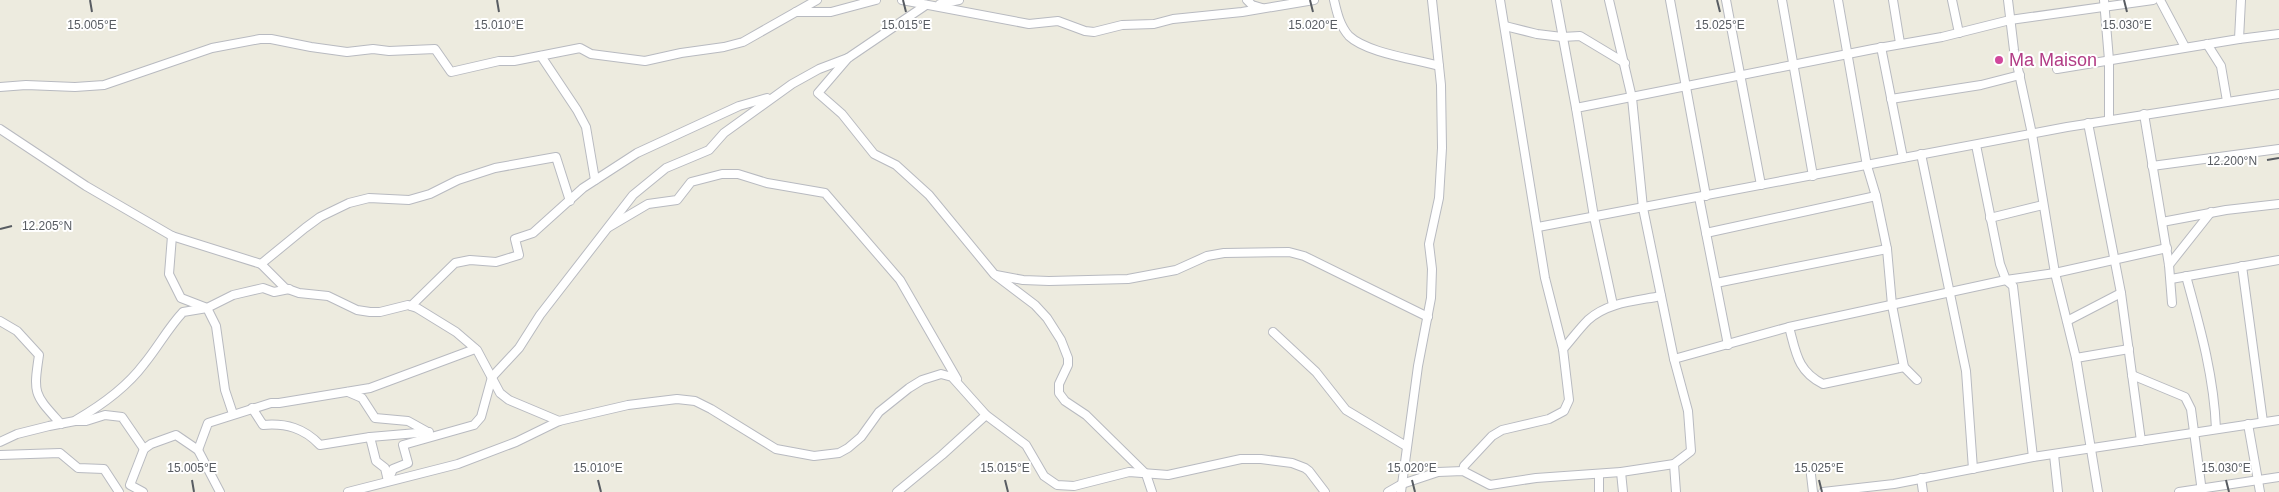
<svg xmlns="http://www.w3.org/2000/svg" width="2279" height="492" font-family="Helvetica,sans-serif">
	<style>
		.lines { fill: none; stroke-linecap: round; stroke-linejoin: round }
		.minor-casing { stroke: #b8bac0; stroke-width: 10 }
		.minor { stroke: #fff; stroke-width: 8 }
		.ticks { fill: none; stroke: #585c62; stroke-width: 2 }
		.hotel-dot { fill: #d1479c; stroke: #fff; stroke-width: 2 }
		.labels { text-anchor: middle; stroke-width: 4; stroke-linejoin: round; paint-order: stroke }
		.hotel-label { font-size: 18px; fill: #b23c85; stroke: #fff; text-anchor: start }
		.ticks-label { font-size: 12px; text-anchor: middle; fill: #585c62; stroke: #fff; stroke-width: 4; stroke-linejoin: round; paint-order: stroke }
	</style>
	<rect width="100%" height="100%" fill="#edebdf"/>
	<g class="lines">
		<!-- minor casing -->
		<g class="minor-casing">
			<g id="minor">
				<path d="M902,0L1029,24L1058,21L1085,31L1094,32L1122,25L1154,24L1173,19L1242,12L1314,0"/>
				<path d="M1247,0L1252,5L1262,8"/>
				<path d="M1334,0C1337,13 1340,26 1349,36C1367,53 1415,59 1439,66"/>
				<path d="M1556,0L1576,108"/>
				<path d="M1609,0L1632,98L1643,208L1674,359L1688,411L1691,451L1674,464L1676,492"/>
				<path d="M1670,0L1706,196"/>
				<path d="M1726,0L1761,185"/>
				<path d="M1782,0L1813,176"/>
				<path d="M1838,0L1867,166L1876,196L1887,249L1892,305L1904,367L1917,380"/>
				<path d="M1893,0L1900,43"/>
				<path d="M1952,0L1959,33"/>
				<path d="M2008,0L2014,50L2032,134L2055,273L2076,358L2098,492"/>
				<path d="M2104,0L2109,60V120"/>
				<path d="M2160,0L2185,47"/>
				<path d="M940,4L959,0"/>
				<path d="M926,5L848,58L818,93L842,114L874,154L896,165L929,195L994,274L1035,305L1047,318L1061,340L1068,358V365L1059,384V393L1065,401L1086,415L1146,474L1152,492"/>
				<path d="M796,12H831L876,0"/>
				<path d="M1505,26L1537,34L1562,37L1580,36L1625,63"/>
				<path d="M2239,39L2279,34"/>
				<path d="M2207,44L2221,66L2227,101"/>
				<path d="M1881,47L1903,158"/>
				<path d="M541,56L577,110L586,127L595,180"/>
				<path d="M2057,69L2239,39L2241,0"/>
				<path d="M0,87L26,85L75,87L104,85L212,48L260,39H271L311,47L347,52L373,49L389,51L435,49L451,72L499,61H514L580,48L591,54L645,61L681,53L724,47L743,42L817,0"/>
				<path d="M1891,99L1981,85L2020,75"/>
				<path d="M2144,114L2169,265L2172,303"/>
				<path d="M2088,123L2121,293L2141,441"/>
				<path d="M0,129L86,186L172,236L261,264L285,288L299,293L328,296L357,310L370,312H380L408,305L417,308L456,332L477,350L500,393L509,400L559,421"/>
				<path d="M1976,145L2000,264L2006,280L2013,286L2033,457"/>
				<path d="M1921,154L1966,371L1973,469"/>
				<path d="M2152,166L2279,149"/>
				<path d="M1699,197L1728,345"/>
				<path d="M1990,218L2043,205"/>
				<path d="M2162,222L2226,210L2279,204"/>
				<path d="M609,227L648,204L677,200L691,182L722,174H738L767,183L825,193L900,280L957,379"/>
				<path d="M1538,227L2067,127L2279,94"/>
				<path d="M1706,233L1876,196"/>
				<path d="M172,236L169,274L181,298L207,308L216,326L225,390L233,414"/>
				<path d="M261,264L305,228L320,217L349,203L369,198L409,200L430,194L458,180L495,168L556,157L570,201"/>
				<path d="M2169,265L2211,212"/>
				<path d="M2242,266L2263,422"/>
				<path d="M996,275L1023,280L1049,281L1128,279L1176,270L1207,256L1224,253L1289,252L1304,256L1428,317"/>
				<path d="M2186,276C2200,327 2214,376 2216,429"/>
				<path d="M2171,279L2279,260"/>
				<path d="M1716,283L1887,249"/>
				<path d="M1613,305L1594,217L1576,108L1873,49L1942,37L2010,20L2153,0"/>
				<path d="M411,306L455,263L470,260L496,262L519,255L515,239L533,233L583,188L637,153L739,106L767,98"/>
				<path d="M0,321L17,331L39,355C33,395 34,394 61,424"/>
				<path d="M2067,321L2121,293"/>
				<path d="M1789,327C1796,352 1797,371 1823,384L1904,367"/>
				<path d="M1273,332L1316,372L1346,410L1406,446"/>
				<path d="M1563,349C1571,340 1579,329 1588,320C1608,302 1636,301 1661,296"/>
				<path d="M2076,358L2129,349"/>
				<path d="M1674,359L1789,327L2006,280L2055,273L2167,248"/>
				<path d="M2132,375L2185,397L2191,409L2202,492"/>
				<path d="M348,392L362,398L375,418L408,421L426,431"/>
				<path d="M252,408L263,425C286,423 304,428 320,445L370,437L429,432"/>
				<path d="M76,420C102,405 126,388 144,364C158,347 168,328 183,312L207,308L233,295L263,288L274,292L289,289"/>
				<path d="M2248,424L2260,492"/>
				<path d="M370,437L376,461L385,468L388,481L393,469L408,463L403,445L474,425L481,417L492,377L519,348L540,315L633,195L666,168L709,150L724,133L792,84L819,69L848,58"/>
				<path d="M0,442L17,434L49,426L75,421H86L105,415L122,417L144,449L151,444L176,435L198,450L208,423L271,403H279L370,388L475,349"/>
				<path d="M198,450L220,492"/>
				<path d="M0,455L60,453L78,468L104,469L119,492"/>
				<path d="M2054,455L2058,492"/>
				<path d="M1463,471L1464,466L1492,436L1502,430L1549,419L1564,411L1569,400L1563,349L1545,278L1500,0"/>
				<path d="M1621,472L1623,492"/>
				<path d="M1811,475L1813,492"/>
				<path d="M1921,478L1923,492"/>
				<path d="M143,492L130,485L144,449"/>
				<path d="M348,492L458,464L516,442L559,421L628,405L677,399L695,401L711,409L776,449L814,456L839,453L848,448L861,437L879,412L909,388L922,380L941,374L952,377L986,415L1026,445L1044,476L1057,485L1074,486L1129,472L1168,475L1241,459H1261L1292,463L1305,468L1309,471L1325,492"/>
				<path d="M897,492L942,455L986,415"/>
				<path d="M1388,492L1402,484L1438,472L1463,471L1490,485L1536,478L1621,472L1674,464"/>
				<path d="M1401,492L1418,366L1431,298L1432,269L1429,244L1439,198L1442,148L1441,85L1432,0"/>
				<path d="M1599,492V474"/>
				<path d="M1823,492L1894,484L2033,457L2279,420"/>
				<path d="M2179,492L2279,477"/>
			</g>
		</g>
		<!-- minor -->
		<use href="#minor" class="minor"/>
	</g>
	<!-- ticks -->
	<path class="ticks" d="M90,0L92,12M497,0L499,12M903,0L906,12M1310,0L1313,12M1717,0L1720,12M2124,0L2127,12M2267,160L2279,158M0,229L12,226M192,480L194,492M598,480L601,492M1005,480L1008,492M1412,480L1415,492M1819,480L1822,492M2226,480L2229,492"/>
	<!-- markers -->
	<circle class="hotel-dot" cx="1999" cy="60" r="5"/>
	<g class="labels">
		<!-- hotel labels -->
		<g class="hotel-label">
			<text x="2009" y="66">Ma Maison</text>
		</g>
	</g>
	<g class="ticks-label">
		<text x="92" y="29">15.005°E</text>
		<text x="499" y="29">15.010°E</text>
		<text x="906" y="29">15.015°E</text>
		<text x="1313" y="29">15.020°E</text>
		<text x="1720" y="29">15.025°E</text>
		<text x="2127" y="29">15.030°E</text>
		<text x="2232" y="165">12.200°N</text>
		<text x="47" y="230">12.205°N</text>
		<text x="192" y="472">15.005°E</text>
		<text x="598" y="472">15.010°E</text>
		<text x="1005" y="472">15.015°E</text>
		<text x="1412" y="472">15.020°E</text>
		<text x="1819" y="472">15.025°E</text>
		<text x="2226" y="472">15.030°E</text>
	</g>
</svg>
